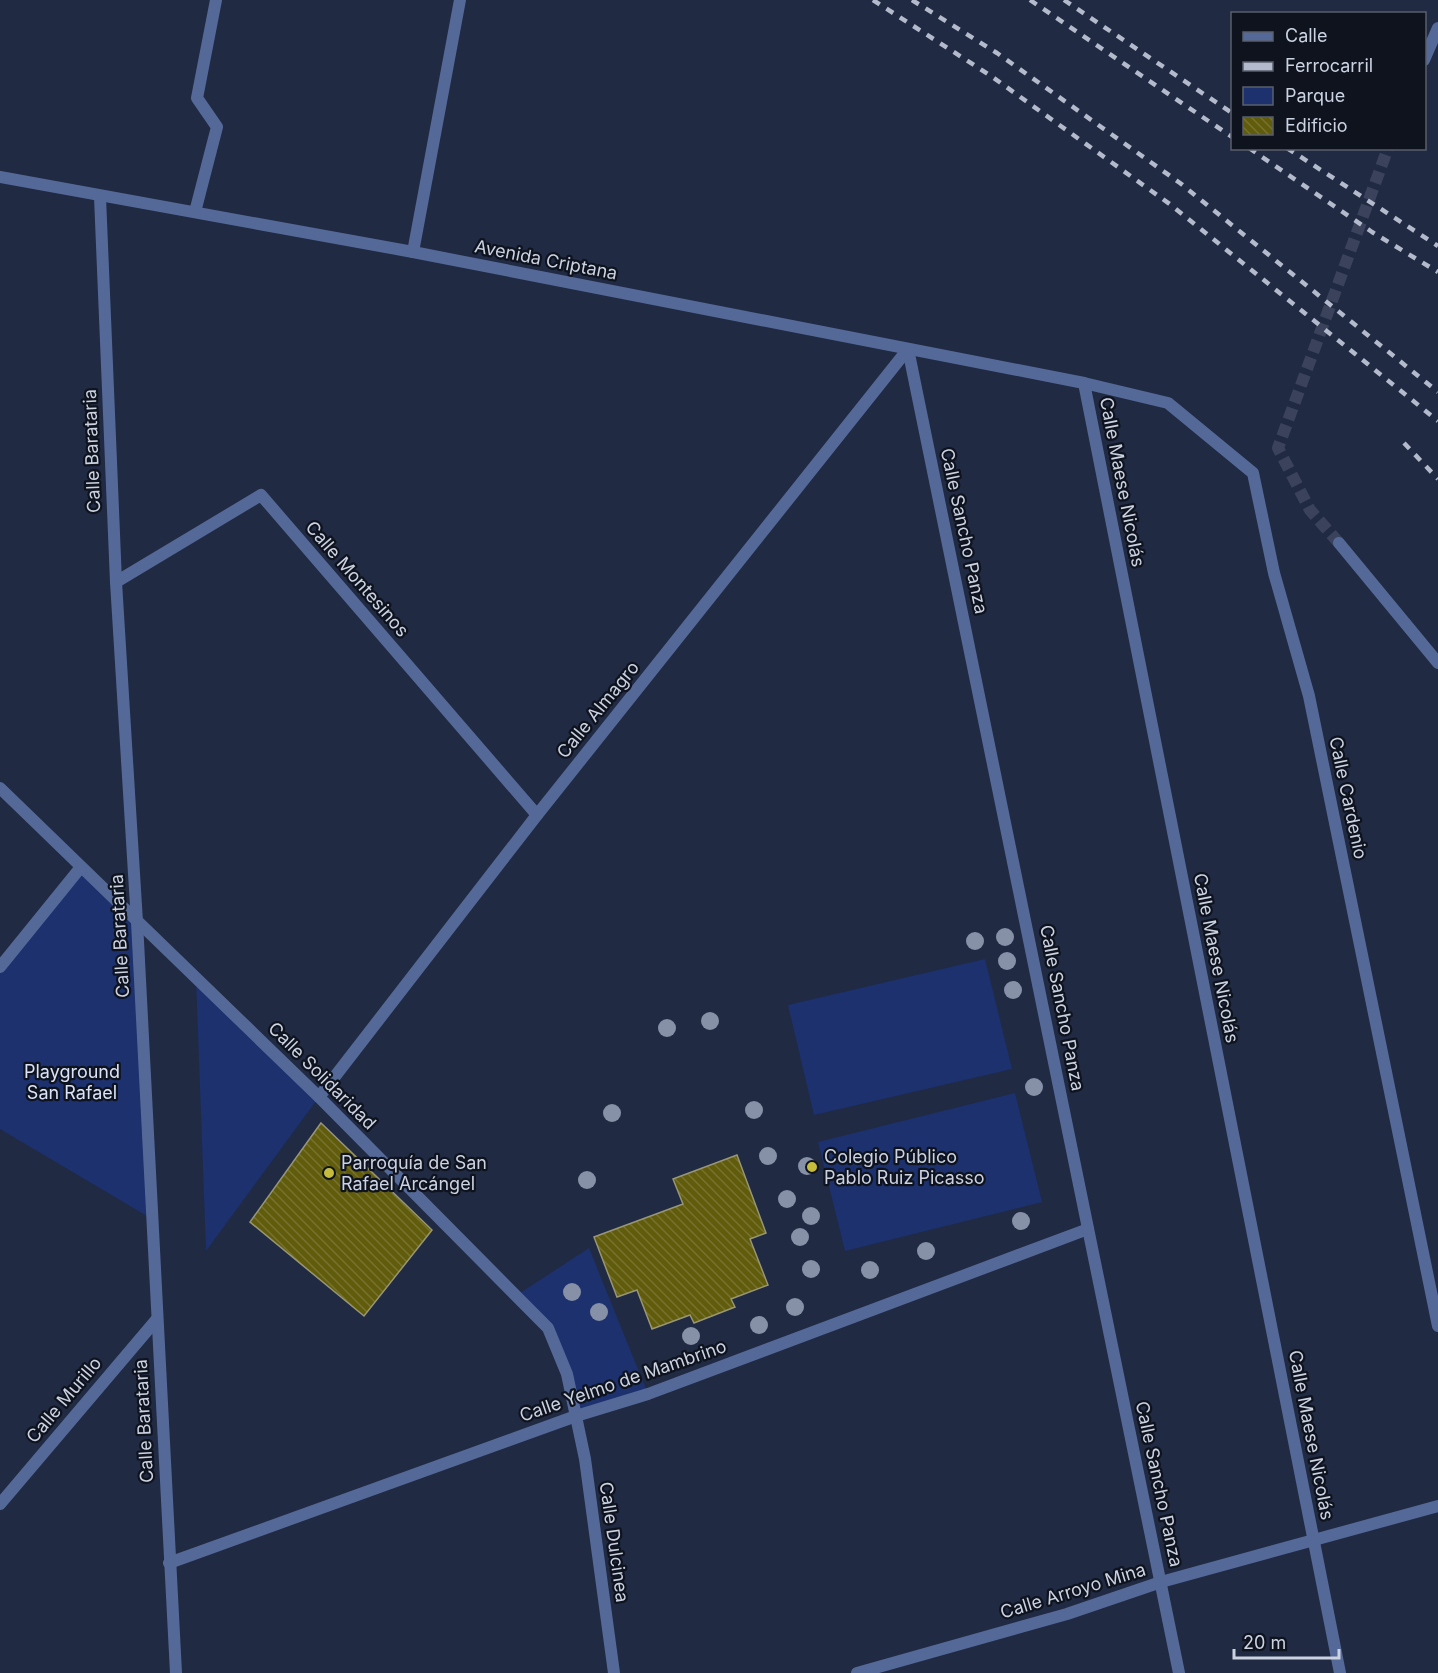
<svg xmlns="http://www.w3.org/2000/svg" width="1438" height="1673" font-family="Inter,sans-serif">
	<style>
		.park { fill: #1c316d }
		.building { fill: url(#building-back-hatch); stroke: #989674; stroke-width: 1.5 }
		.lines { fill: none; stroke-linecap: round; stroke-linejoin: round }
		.minor-tunnel { stroke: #3a435b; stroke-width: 12; stroke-dasharray: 12 6; stroke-linecap: butt }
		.minor { stroke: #556999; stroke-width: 12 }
		.rail { stroke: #b3bacb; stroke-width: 4.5; stroke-dasharray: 8 8; stroke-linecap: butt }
		.tree { fill: #8690a6 }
		.poi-dot { fill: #c6bc3c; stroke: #0e131e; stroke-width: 2 }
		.labels { text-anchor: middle; stroke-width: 4.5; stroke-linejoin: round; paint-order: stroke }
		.street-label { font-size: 18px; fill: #cbd2e2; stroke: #0e131e }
		.park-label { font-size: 18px; fill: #dae3f7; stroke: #0e131e }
		.poi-label { font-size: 18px; fill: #cbd2e2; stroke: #0e131e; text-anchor: start }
	</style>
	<defs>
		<pattern id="building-back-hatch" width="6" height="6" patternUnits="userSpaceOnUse" patternTransform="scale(1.5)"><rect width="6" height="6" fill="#615b0c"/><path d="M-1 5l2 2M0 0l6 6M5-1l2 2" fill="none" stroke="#76722f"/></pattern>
	</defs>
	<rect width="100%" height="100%" fill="#202a43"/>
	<!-- park -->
	<g class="park">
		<path d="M81,867L137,922L152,1219L0,1129V967Z"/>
		<path d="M985,959L1012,1069L814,1115L788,1005Z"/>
		<path d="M196,978L319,1097L206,1251Z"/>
		<path d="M1015,1093L1042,1202L845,1251L818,1142Z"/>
		<path d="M589,1248L648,1394L576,1416L548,1328L517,1295Z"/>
	</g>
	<!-- building -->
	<g class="building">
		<path d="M321,1123L432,1230L364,1316L250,1222Z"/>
		<path d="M737,1155L766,1233L750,1239L768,1285L731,1299L735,1307L694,1323L690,1315L652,1329L637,1290L617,1297L594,1237L683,1204L673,1179Z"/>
	</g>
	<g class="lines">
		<!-- minor-tunnel -->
		<path class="minor-tunnel" d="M1339,543L1310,510L1278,448L1388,148"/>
		<!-- minor -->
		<g class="minor">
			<path d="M1424,60L1438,28"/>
			<path d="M0,177L413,252L1084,383L1168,403L1253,473L1274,573L1309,696L1438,1326"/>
			<path d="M100,197L116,582L137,922L176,1673"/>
			<path d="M195,212L217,127L197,98L216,0"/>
			<path d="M413,252L460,0"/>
			<path d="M908,349L1179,1673"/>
			<path d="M1084,383L1340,1673"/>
			<path d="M1339,543L1438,663"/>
			<path d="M116,582L261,495L537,815"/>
			<path d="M0,788L319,1097L548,1328L567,1374L585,1459L614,1673"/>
			<path d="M0,967L81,867"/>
			<path d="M319,1097L537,815L908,349"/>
			<path d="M0,1504L157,1319"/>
			<path d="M169,1563L576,1416L648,1394L1088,1229"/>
			<path d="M857,1673L1067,1614L1161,1582L1438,1506"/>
		</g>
		<!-- rail -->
		<g class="rail">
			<path d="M873,0L991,76L1171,205L1438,421"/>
			<path d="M912,0L997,53L1180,183L1438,392"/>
			<path d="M1030,0L1232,137"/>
			<path d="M1064,0L1232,113"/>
			<path d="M1249,148L1372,232L1438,272"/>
			<path d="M1287,148L1438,246"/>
			<path d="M1404,443L1438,479"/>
		</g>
	</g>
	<!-- trees -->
	<g class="tree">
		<circle cx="1005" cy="937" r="9"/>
		<circle cx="975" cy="941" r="9"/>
		<circle cx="1007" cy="961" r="9"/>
		<circle cx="1013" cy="990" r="9"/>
		<circle cx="710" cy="1021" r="9"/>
		<circle cx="667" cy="1028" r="9"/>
		<circle cx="1034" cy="1087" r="9"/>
		<circle cx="754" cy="1110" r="9"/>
		<circle cx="612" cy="1113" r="9"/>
		<circle cx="768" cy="1156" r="9"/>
		<circle cx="807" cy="1166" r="9"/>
		<circle cx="587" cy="1180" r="9"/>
		<circle cx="787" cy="1199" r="9"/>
		<circle cx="811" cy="1216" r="9"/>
		<circle cx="1021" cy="1221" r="9"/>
		<circle cx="800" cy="1237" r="9"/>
		<circle cx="926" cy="1251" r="9"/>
		<circle cx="811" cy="1269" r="9"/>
		<circle cx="870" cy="1270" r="9"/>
		<circle cx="572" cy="1292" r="9"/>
		<circle cx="795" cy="1307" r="9"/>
		<circle cx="599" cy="1312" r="9"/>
		<circle cx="759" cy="1325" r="9"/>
		<circle cx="691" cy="1336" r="9"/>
	</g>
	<!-- markers -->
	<g class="poi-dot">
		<circle cx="812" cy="1167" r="6"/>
		<circle cx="329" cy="1173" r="6"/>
	</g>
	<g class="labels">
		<!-- street labels -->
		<g class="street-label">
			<text transform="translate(546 260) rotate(11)" y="6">Avenida Criptana</text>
			<text transform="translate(92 451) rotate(-92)" y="6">Calle Barataria</text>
			<text transform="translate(1122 482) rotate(79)" y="6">Calle Maese Nicolás</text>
			<text transform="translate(964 531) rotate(78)" y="6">Calle Sancho Panza</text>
			<text transform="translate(357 579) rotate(49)" y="6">Calle Montesinos</text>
			<text transform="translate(598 710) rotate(-51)" y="6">Calle Almagro</text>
			<text transform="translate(1348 798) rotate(78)" y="6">Calle Cardenio</text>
			<text transform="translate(120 936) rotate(-93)" y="6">Calle Barataria</text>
			<text transform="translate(1216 958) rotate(79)" y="6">Calle Maese Nicolás</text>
			<text transform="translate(1062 1008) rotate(79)" y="6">Calle Sancho Panza</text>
			<text transform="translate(322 1076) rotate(45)" y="6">Calle Solidaridad</text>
			<text transform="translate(623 1381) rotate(-19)" y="6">Calle Yelmo de Mambrino</text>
			<text transform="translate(64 1400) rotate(-50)" y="6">Calle Murillo</text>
			<text transform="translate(144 1421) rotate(-93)" y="6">Calle Barataria</text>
			<text transform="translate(1311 1435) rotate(79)" y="6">Calle Maese Nicolás</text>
			<text transform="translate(1159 1484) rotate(78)" y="6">Calle Sancho Panza</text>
			<text transform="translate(614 1542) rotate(82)" y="6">Calle Dulcinea</text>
			<text transform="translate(1073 1591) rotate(-17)" y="6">Calle Arroyo Mina</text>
		</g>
		<!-- park labels -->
		<g class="park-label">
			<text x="72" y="1078">Playground<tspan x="72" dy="21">San Rafael</tspan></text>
		</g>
		<!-- poi labels -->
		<g class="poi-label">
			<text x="824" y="1163">Colegio Público<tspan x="824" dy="21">Pablo Ruiz Picasso</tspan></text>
			<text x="341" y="1169">Parroquía de San<tspan x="341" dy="21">Rafael Arcángel</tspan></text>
		</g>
	</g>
	<!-- legend -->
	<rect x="1231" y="12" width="195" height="138" fill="#0e131e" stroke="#5a5f6c" stroke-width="1.5"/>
	<rect x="1243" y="32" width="30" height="9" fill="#556999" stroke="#5a5f6c" stroke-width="1.5"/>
	<text x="1285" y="42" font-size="18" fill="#cbd2e2">Calle</text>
	<rect x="1243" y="62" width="30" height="9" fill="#b3bacb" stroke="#5a5f6c" stroke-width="1.5"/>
	<text x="1285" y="72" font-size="18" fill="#cbd2e2">Ferrocarril</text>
	<rect x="1243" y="87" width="30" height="18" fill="#1c316d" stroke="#5a5f6c" stroke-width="1.5"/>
	<text x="1285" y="102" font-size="18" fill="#cbd2e2">Parque</text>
	<rect x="1243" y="117" width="30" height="18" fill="url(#building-back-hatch)" stroke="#5a5f6c" stroke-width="1.5"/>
	<text x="1285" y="132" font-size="18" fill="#cbd2e2">Edificio</text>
	<!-- scale -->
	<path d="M1234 1649v9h105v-9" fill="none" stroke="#cbd2e2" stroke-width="3"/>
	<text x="1243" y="1649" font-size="18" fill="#cbd2e2" stroke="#0e131e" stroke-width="4.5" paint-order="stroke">20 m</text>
</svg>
